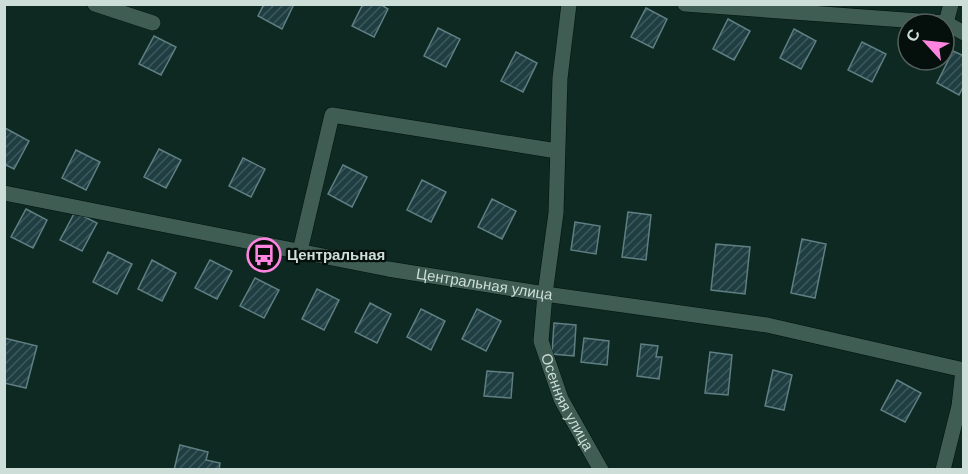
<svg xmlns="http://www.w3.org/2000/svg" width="968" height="474" font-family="'DM Sans',sans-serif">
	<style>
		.building { fill: url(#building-hatch); stroke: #5f7f83; stroke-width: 1.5 }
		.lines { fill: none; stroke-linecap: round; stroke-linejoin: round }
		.minor-casing { stroke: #00120b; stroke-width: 16 }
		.minor { stroke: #405d54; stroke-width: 15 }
		.labels { text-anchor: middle; stroke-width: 4.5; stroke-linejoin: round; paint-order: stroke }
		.poi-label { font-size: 15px; font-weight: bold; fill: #cdddd8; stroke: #050f0c; text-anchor: start }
		.street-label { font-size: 15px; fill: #cdddd8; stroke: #050f0c }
	</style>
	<defs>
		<pattern id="building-hatch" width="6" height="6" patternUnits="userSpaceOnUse" patternTransform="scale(1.5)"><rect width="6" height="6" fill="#1f3e42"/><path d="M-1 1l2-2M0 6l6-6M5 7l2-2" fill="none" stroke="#3e595d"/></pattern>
	</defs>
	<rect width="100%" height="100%" fill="#0d2922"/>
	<!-- building -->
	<g class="building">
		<path d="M264,4H294L282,29L258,16Z"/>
		<path d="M363,4H380L388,9L374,37L352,26Z"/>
		<path d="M646,8L667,19L653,48L631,37Z"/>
		<path d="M728,19L750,31L734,60L713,49Z"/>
		<path d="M438,28L460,39L446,67L424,56Z"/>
		<path d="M794,29L816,41L801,69L780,58Z"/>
		<path d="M154,36L176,47L161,75L139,64Z"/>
		<path d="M862,42L886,54L872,82L848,70Z"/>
		<path d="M953,51L964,56V85L959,95L937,83Z"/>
		<path d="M516,52L537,63L523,92L501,81Z"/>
		<path d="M5,128L29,141L14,169L4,164Z"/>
		<path d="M159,149L181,160L166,188L144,177Z"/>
		<path d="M76,150L100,162L86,190L62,178Z"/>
		<path d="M243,158L265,169L251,197L229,186Z"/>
		<path d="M343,165L367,177L352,207L328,194Z"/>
		<path d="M422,180L446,192L431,222L407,210Z"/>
		<path d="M492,199L516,211L502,239L478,227Z"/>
		<path d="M26,209L47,220L33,248L11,237Z"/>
		<path d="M75,212L97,223L82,251L60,240Z"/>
		<path d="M628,212L651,215L646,260L622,257Z"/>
		<path d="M575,222L600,226L596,254L571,250Z"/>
		<path d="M802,239L826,244L815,298L791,293Z"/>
		<path d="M716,244L750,247L745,294L711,290Z"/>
		<path d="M108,252L132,264L117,294L93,282Z"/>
		<path d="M152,260L176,273L162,301L138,289Z"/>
		<path d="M210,260L232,271L217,299L195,288Z"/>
		<path d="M255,278L279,290L264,318L240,306Z"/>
		<path d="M317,289L339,300L324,330L302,319Z"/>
		<path d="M370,303L391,314L377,343L355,332Z"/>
		<path d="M421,309L445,321L431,350L407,337Z"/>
		<path d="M477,309L501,321L486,351L462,339Z"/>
		<path d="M554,323L576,325L574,356L552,354Z"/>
		<path d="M4,338L37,346L26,388L4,383Z"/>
		<path d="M584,338L609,341L607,365L581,362Z"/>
		<path d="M641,344L658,346L656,357H662L659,379L637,376Z"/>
		<path d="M710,352L732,355L728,395L705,393Z"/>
		<path d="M773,370L792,375L784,410L765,406Z"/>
		<path d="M487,371L513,373L511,398L484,396Z"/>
		<path d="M897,380L921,393L905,422L881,410Z"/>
		<path d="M180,445L208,452L206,460L220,463L219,470H174Z"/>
	</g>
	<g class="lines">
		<!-- minor casing -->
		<g class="minor-casing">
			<g id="minor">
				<path d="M95,4L153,23"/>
				<path id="s1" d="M569,4L560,78L556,213L545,294L541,341L561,399L601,470"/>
				<path d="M685,4L946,23L964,33"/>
				<path d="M946,23L951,4"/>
				<path id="s2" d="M4,193L388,269L545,294L767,325L964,370"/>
				<path d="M300,251L332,115L557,151"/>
				<path d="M943,470L959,406L963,370"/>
			</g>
		</g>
		<!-- minor -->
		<use href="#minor" class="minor"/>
	</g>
	<!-- icons -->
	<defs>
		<g id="bus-ring" transform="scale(1.725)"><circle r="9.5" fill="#050f0c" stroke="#fe85df" stroke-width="1.5"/><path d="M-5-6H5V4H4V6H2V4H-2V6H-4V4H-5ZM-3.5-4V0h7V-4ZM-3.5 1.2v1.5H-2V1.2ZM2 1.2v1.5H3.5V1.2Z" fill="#fe85df"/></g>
	</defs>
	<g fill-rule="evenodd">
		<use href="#bus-ring" x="264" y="255"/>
	</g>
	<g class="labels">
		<!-- poi labels -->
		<g class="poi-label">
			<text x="287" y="260">Центральная</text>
		</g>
		<!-- street labels -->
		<g class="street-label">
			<text dy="5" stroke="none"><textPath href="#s2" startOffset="489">Центральная улица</textPath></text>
			<text dy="5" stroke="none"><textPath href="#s1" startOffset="405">Осенняя улица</textPath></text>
		</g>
	</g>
	<!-- border -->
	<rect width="968" height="474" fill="none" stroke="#cdddd8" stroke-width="12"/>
	<!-- north arrow -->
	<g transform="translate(926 42) rotate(297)"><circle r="28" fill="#050f0c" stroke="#55615e" stroke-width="1.5"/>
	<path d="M0-4.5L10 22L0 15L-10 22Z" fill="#fe85df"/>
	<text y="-9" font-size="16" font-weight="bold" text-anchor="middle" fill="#cdddd8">С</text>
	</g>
</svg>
